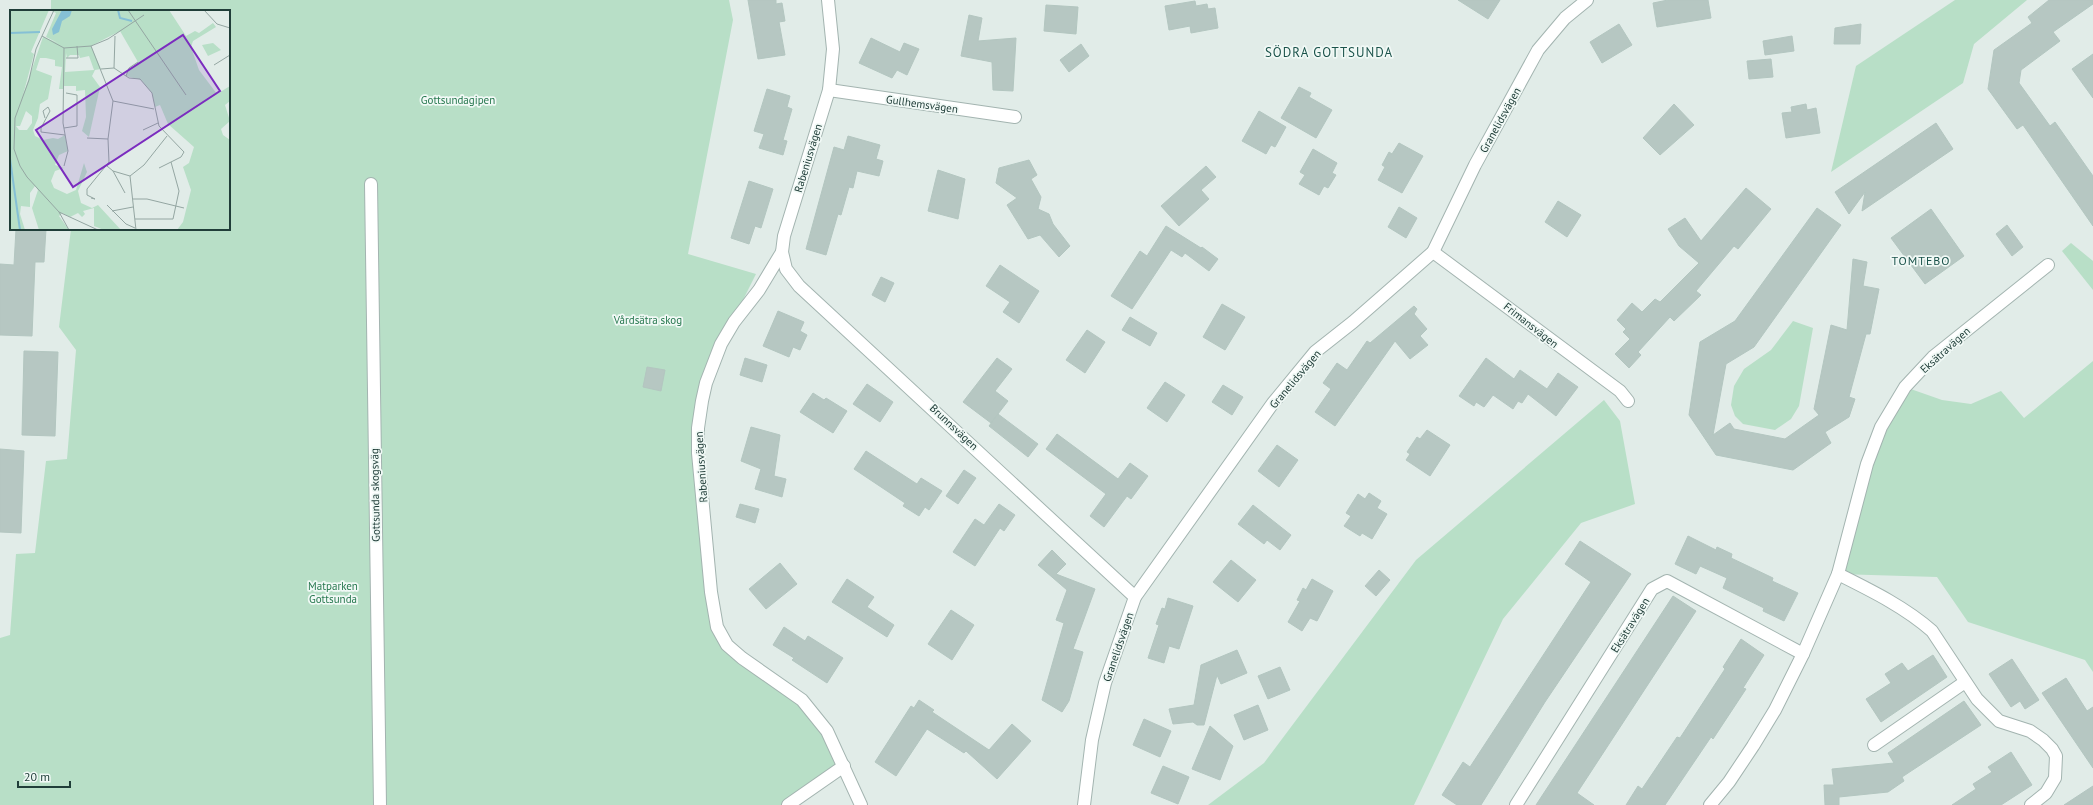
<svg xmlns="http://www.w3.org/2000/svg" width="2093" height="805" font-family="'PT Sans',sans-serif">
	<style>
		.green { fill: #b8dfc7 }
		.building { fill: #b6c7c2; stroke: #b3c6c0 }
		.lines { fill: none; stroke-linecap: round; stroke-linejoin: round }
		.minor-casing { stroke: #a3b4b0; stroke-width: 14 }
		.minor { stroke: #fff; stroke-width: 12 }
		.labels { text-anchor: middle; stroke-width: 3.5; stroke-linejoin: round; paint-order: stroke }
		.park-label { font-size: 11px; fill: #27784f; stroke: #f1f9f6 }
		.street-label { font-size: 11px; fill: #203e39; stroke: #f1f9f6 }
		.neighbourhood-label { font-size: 12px; letter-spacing: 1px; fill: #1a524a; stroke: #f1f9f6 }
		.quarter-label { font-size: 13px; letter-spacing: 1px; fill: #1a524a; stroke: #f1f9f6 }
		.inset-river { fill: none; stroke: #85c0d5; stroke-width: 2 }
		.inset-road { fill: none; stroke: #94a6a2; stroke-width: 1 }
		.view { fill: #7b2cbf; fill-opacity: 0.15; stroke: #7b2cbf; stroke-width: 2 }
		.inset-edge { fill: none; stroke: #203e39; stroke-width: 2 }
	</style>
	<rect width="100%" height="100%" fill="#e1ece8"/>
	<!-- green -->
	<g class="green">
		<path d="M51,0H729L733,20L688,254L756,274L721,344L698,428L711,592L727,645L802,700L844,766L788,805H0V638L10,635L16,554L35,553L46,461L67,459L76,350L59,327L71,229H229V11H51Z"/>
		<path d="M1955,0H2027L1974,44L1963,83L1831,172L1856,66Z"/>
		<path d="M2071,243L2093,261V290L2062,251Z"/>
		<path d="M1793,321L1813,328L1799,406L1791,419L1775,430L1743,424L1735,416L1731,405L1734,386L1744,369L1771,350Z"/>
		<path d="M2093,361V672L2085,660L1968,622L1937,577L1838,574L1867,464L1905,387L1942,400L1971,404L2001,391L2024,418Z"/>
		<path d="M1604,400L1620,421L1635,504L1581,523L1503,619L1414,805H1208L1264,763L1416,560Z"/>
	</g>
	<!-- building -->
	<g class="building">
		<path d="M748,0H776V4L782,3L785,21L779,22L785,55L758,59Z"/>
		<path d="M1458,0H1500L1488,19Z"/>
		<path d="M1668,0H1708L1711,18L1657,27L1653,3Z"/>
		<path d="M2049,0H2093V4L2053,32L2060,41L2021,70L2019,83L2050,126L2055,122L2093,176V226L2023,125L2017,129L1988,89L1994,50L2032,23L2028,17Z"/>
		<path d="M1195,1L1196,6L1207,4L1208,9L1215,8L1218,28L1191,33L1190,26L1169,30L1165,6Z"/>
		<path d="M1046,5L1078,7L1076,34L1044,31Z"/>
		<path d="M969,15L982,18L978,41L1016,38L1013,91L993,90L992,62L961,56Z"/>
		<path d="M1619,24L1632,45L1602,63L1590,42Z"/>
		<path d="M1861,24L1860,44H1834L1835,28Z"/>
		<path d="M1792,36L1794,51L1765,55L1763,41Z"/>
		<path d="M871,38L900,52L904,43L919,49L907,75L897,70L892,78L859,63Z"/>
		<path d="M1081,44L1089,56L1069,72L1060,60Z"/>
		<path d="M2093,54V98L2072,69Z"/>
		<path d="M1771,59L1773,77L1749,79L1747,61Z"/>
		<path d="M1299,87L1311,93L1309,97L1332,110L1316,138L1281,118Z"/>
		<path d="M767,89L790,96L787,107L792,109L783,140L787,141L783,155L759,148L764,134L754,131Z"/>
		<path d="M1674,104L1694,125L1660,155L1643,138Z"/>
		<path d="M1806,104L1807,110L1816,108L1820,133L1786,138L1782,113L1792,112L1791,107Z"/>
		<path d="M1259,111L1286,127L1275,147L1271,145L1266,154L1242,141Z"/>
		<path d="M1936,123L1953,149L1862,211L1865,192L1849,214L1835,192Z"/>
		<path d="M848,136L880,145L876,159L883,161L879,176L857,171L853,188L849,187L841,215L838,214L826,255L806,249L834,147L844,150Z"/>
		<path d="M1399,143L1423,156L1402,193L1378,180L1385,167L1382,165L1389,152L1392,154Z"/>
		<path d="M1313,149L1337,163L1332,173L1336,175L1328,188L1324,186L1319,195L1299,184L1305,175L1300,172Z"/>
		<path d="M1029,160L1037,175L1031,179L1041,197L1038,209L1049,214L1053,224L1070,246L1059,257L1040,235L1028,239L1007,205L1017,198L996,183L999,168Z"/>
		<path d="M1206,166L1216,177L1201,190L1209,199L1179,226L1161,206Z"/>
		<path d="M938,170L965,179L958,219L928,211Z"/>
		<path d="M749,181L773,189L761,228L755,226L749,244L731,238Z"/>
		<path d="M1746,188L1771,209L1738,249L1734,246L1696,291L1701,295L1674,321L1670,317L1638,352L1641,355L1629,368L1615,354L1630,339L1623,332L1626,329L1617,320L1632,303L1642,312L1655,299L1660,302L1699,263L1679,246L1668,229L1685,218L1701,241Z"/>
		<path d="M1558,201L1581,215L1567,237L1545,222Z"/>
		<path d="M1399,207L1417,218L1406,238L1388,227Z"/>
		<path d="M1817,208L1841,225L1754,347L1726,364L1713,435L1730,423L1734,429L1785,439L1819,415L1814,409L1831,325L1847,330L1853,259L1867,262L1863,286L1879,289L1870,334H1866L1849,397L1855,399L1849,417L1825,432L1831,443L1793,470L1716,455L1689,415L1700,342L1735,321Z"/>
		<path d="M1931,209L1964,256L1925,284L1891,238Z"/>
		<path d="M2007,225L2023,247L2012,256L1996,234Z"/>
		<path d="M1166,226L1201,248L1202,247L1218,259L1209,271L1185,253L1182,257L1171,250L1132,309L1111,296L1140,251L1147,256Z"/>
		<path d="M16,229H46L44,262H35L32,336L0,335V264L14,265Z"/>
		<path d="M1000,265L1039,291L1019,323L1003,312L1010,302L986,286Z"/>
		<path d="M881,277L894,283L885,302L872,295Z"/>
		<path d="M1222,304L1245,317L1225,350L1203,337Z"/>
		<path d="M1414,306L1417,309L1414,314L1427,329L1420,336L1428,345L1410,359L1395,341L1335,426L1315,412L1331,389L1323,383L1337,363L1347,370L1367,341L1370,343Z"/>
		<path d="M778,311L804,322L800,331L807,335L800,350L793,347L789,357L763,346Z"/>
		<path d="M1130,317L1157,333L1150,346L1122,330Z"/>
		<path d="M1087,330L1105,342L1085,373L1066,360Z"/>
		<path d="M24,351L58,352L55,436L22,435Z"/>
		<path d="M745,358L767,365L762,382L740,375Z"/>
		<path d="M997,358L1012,369L995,391L1008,401L991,423L963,402Z"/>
		<path d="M1486,358L1514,379L1520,370L1547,389L1558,373L1578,387L1556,416L1528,394L1522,403L1518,401L1513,409L1493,395L1484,407L1476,402L1474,406L1459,396Z"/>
		<path d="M647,367L665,370L661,391L643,387Z"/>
		<path d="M1165,382L1185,395L1167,422L1147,408Z"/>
		<path d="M867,384L893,402L880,422L853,404Z"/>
		<path d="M1223,385L1243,397L1232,415L1212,402Z"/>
		<path d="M813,393L824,400L826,398L847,411L833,433L800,412Z"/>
		<path d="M998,414L1038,444L1028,457L989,426Z"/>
		<path d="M751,427L780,435L774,476L786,479L782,497L755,489L761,469L741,461Z"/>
		<path d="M1427,430L1450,445L1430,476L1406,460L1410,454L1407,452L1417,437L1420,439Z"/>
		<path d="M1057,434L1118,479L1130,463L1148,476L1131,499L1127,496L1104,527L1090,516L1106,494L1046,449Z"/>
		<path d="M1277,445L1298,460L1279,487L1258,471Z"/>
		<path d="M0,449L24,451L21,533L0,532Z"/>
		<path d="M866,451L917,484L921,478L942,491L929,510L925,507L919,516L903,506L905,503L854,469Z"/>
		<path d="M964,470L976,478L958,504L946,496Z"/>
		<path d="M1369,493L1381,501L1377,508L1387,514L1372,539L1362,533L1360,536L1344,526L1351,516L1346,513L1358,494L1365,499Z"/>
		<path d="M740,504L759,509L755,523L736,517Z"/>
		<path d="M999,504L1015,515L1004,531L1000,528L975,566L953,552L975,519L984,525Z"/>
		<path d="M1253,505L1291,535L1280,550L1267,540L1264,544L1238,524Z"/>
		<path d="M1688,536L1716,550L1717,547L1732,554L1731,558L1773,578L1772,581L1798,593L1784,621L1763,611L1764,608L1723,588L1727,578L1700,566L1696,574L1675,564Z"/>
		<path d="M1580,541L1631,574L1545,702L1481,805H1457L1442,795L1463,762L1470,767L1591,582L1565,564Z"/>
		<path d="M1052,550L1066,564L1056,574L1095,589L1073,649L1083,652L1069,701L1062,712L1042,700L1064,623L1056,620L1067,590L1038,565Z"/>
		<path d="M1231,560L1256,580L1238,602L1213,582Z"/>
		<path d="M780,563L797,584L766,609L749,589Z"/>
		<path d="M1379,570L1390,580L1376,596L1365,586Z"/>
		<path d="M847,579L874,597L867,607L894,625L887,637L832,602Z"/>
		<path d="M1312,579L1333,591L1317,621L1310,618L1302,631L1288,622L1300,601L1297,600L1303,588L1306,590Z"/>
		<path d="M1673,596L1696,611L1577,793L1594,805H1536Z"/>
		<path d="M1168,598L1193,606L1179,649L1169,646L1164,663L1148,658L1159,625L1156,624L1162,608L1165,609Z"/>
		<path d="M951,610L974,625L952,660L928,644Z"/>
		<path d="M784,627L805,641L808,636L843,658L827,683L792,660L794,658L773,645Z"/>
		<path d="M1741,639L1764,655L1743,688L1746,689L1713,739L1711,737L1665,805H1626L1638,786L1642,789L1677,737L1680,738L1725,669L1723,667Z"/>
		<path d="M1237,650L1247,673L1221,684L1217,675L1204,725H1197L1193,722L1173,724L1169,709L1194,705L1201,665Z"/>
		<path d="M1933,655L1947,677L1881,722L1866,699L1891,683L1885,674L1902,663L1908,671Z"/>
		<path d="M2012,659L2039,700L2025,709L2020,701L2011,707L1989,674Z"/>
		<path d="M1280,667L1290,690L1268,699L1258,676Z"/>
		<path d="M2066,678L2087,711L2093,707V768L2042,693Z"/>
		<path d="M919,700L934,710L932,712L989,750L1012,724L1031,741L997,779L966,751L964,753L927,729L896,776L875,762L911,706L914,708Z"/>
		<path d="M1964,701L1981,725L1902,777L1904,781L1888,792L1839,797V805H1825L1824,785H1834L1832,769L1894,763L1888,753Z"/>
		<path d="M1258,705L1268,730L1244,740L1234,715Z"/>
		<path d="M1144,719L1171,731L1160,757L1133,745Z"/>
		<path d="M1210,726L1233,746L1220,780L1192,769Z"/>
		<path d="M2011,752L2032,785L2001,805H1952L1976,789L1973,784L1992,772L1988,767Z"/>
		<path d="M1163,766L1189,777L1178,804L1151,793Z"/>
		<path d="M2093,786V805H2064Z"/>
	</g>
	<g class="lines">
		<!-- minor casing -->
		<g class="minor-casing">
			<g id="minor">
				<path d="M828,0L833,49L829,90L784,236L782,252L759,290L734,322L721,344L706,383L702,401L698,428V453L711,592L717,627L727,645L742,658L802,700L827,731L861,805"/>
				<path d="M829,90L1015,117"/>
				<path d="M371,184L380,805"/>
				<path d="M782,252L786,269L799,286L1135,597"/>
				<path d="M1433,252L1620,391L1628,401"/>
				<path d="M1838,574C1870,590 1905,607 1932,631L1977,699L1999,721L2030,731L2043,740L2052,749L2056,756L2055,778L2046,793L2031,805"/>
				<path d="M1874,745L1965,682"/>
				<path d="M788,805L844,766"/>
				<path d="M1084,805L1092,740L1105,683L1135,597L1273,403L1315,352L1353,322L1433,252L1475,165L1538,50L1565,18L1587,0"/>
				<path d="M1516,805L1652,589L1667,581L1803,654"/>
				<path d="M1710,805L1729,782L1753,746L1775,710L1803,654L1838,574L1867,464L1881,427L1905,387L1933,357L2048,265"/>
			</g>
		</g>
		<!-- minor -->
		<use href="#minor" class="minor"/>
	</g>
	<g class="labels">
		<!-- park labels -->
		<g class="park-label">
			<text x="458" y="104">Gottsundagipen</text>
			<text x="648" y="324">Vårdsätra skog</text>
			<text x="333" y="590">Matparken<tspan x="333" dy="13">Gottsunda</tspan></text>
		</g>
		<!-- street labels -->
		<g class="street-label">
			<text transform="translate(922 104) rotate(8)" y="4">Gullhemsvägen</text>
			<text transform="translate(1500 120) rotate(-61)" y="4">Granelidsvägen</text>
			<text transform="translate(808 158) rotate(-73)" y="4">Rabeniusvägen</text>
			<text transform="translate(1531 325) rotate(38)" y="4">Frimansvägen</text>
			<text transform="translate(1945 350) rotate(-42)" y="4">Eksätravägen</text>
			<text transform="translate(1295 379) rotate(-50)" y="4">Granelidsvägen</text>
			<text transform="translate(954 427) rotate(43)" y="4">Brunnsvägen</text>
			<text transform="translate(701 467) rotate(-94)" y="4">Rabeniusvägen</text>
			<text transform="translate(375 495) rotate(-91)" y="4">Gottsunda skogsväg</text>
			<text transform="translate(1630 625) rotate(-58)" y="4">Eksätravägen</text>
			<text transform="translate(1118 647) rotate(-71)" y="4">Granelidsvägen</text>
		</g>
		<!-- neighbourhood labels -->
		<g class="neighbourhood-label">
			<text x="1921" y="265">TOMTEBO</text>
		</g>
		<!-- quarter labels -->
		<g class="quarter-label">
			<text x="1329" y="57">SÖDRA GOTTSUNDA</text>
		</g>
	</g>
	<!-- overview -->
	<g transform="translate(10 10)">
		<rect width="220" height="220" fill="#e1ece8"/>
		<path d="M0,0H39L21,42L24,44L13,85L33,27L48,33L36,27L46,3L40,0H159L176,26L185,21L189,23L203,13L206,17L183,31L181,37L189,60L207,84L220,76V91L215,95L220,111L211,119L213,125L220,130V220H167L173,212L181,180L173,157L179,153L184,137L158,114L150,95L145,97L142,83L131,70L116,66L118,60L128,52L110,21L81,36L91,59L85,60L82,66L90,77L79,127L72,121L76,107L75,80L66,81V76H54L53,79H49L52,57L45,56V50L36,48H30L26,60L42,66L38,89L30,94L28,108L23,120L25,126L33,130L43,128L48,129L55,125L58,141L49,145L45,155L54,158L45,161L41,171L44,178L57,184L66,180L74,153L77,162L68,181L71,193L82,198L88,195L111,220H94L84,216V198L73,201L75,204L72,207L68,203L60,207L52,203L49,206L59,220H29L22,198L28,180L25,176L20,183V197L11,196L10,204L15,220H0ZM56,43L57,48L60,45H69L70,48L79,46L84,60L55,62ZM16,101L22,106V113L17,120H9L6,116H10ZM203,33L211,40L198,46L192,35Z" fill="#b8dfc7" fill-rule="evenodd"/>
		<path d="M52,0H62L60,6L52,11L49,22L43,25L42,19Z" fill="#85c0d5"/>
		<path class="inset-river" d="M108,0L110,8L122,11M0,23L30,22M0,149L10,220"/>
		<path class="inset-road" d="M44,0L26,39L19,70L5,108L4,139L10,156L17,167L49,202L88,220M118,0L176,85M194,0L207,14L220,18M32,26L54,38L81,36L98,29L134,5M81,36L103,91L98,129L99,152L77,179V185L85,189L81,188M56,48H68L67,36M204,55L220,45M104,58L105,26M91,59L104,58L119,68L130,69L142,83L149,116L174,142L171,147L149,158M116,66L119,58L128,52M103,91L144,99M35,108L33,101L38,97L40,101L31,118V122L55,125M54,118L67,116V85L56,83M133,120L148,113M77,128L98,129M54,156L58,141L53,113L54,38M97,156L103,161L120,166L126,220M103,161L115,183M120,166L134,155L157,126M123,189H137L174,198M97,195L116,214L125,218M102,201L123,197M49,202L59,220M125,209H163L169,181L161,152"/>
		<path class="view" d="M173,25L210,81L63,177L26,120Z"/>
		<rect width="220" height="220" class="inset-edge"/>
	</g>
	<!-- scale -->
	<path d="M18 781v6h52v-6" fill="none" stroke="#203e39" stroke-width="2"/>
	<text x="24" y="781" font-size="12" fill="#203e39" stroke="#f1f9f6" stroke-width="3" paint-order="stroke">20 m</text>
</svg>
